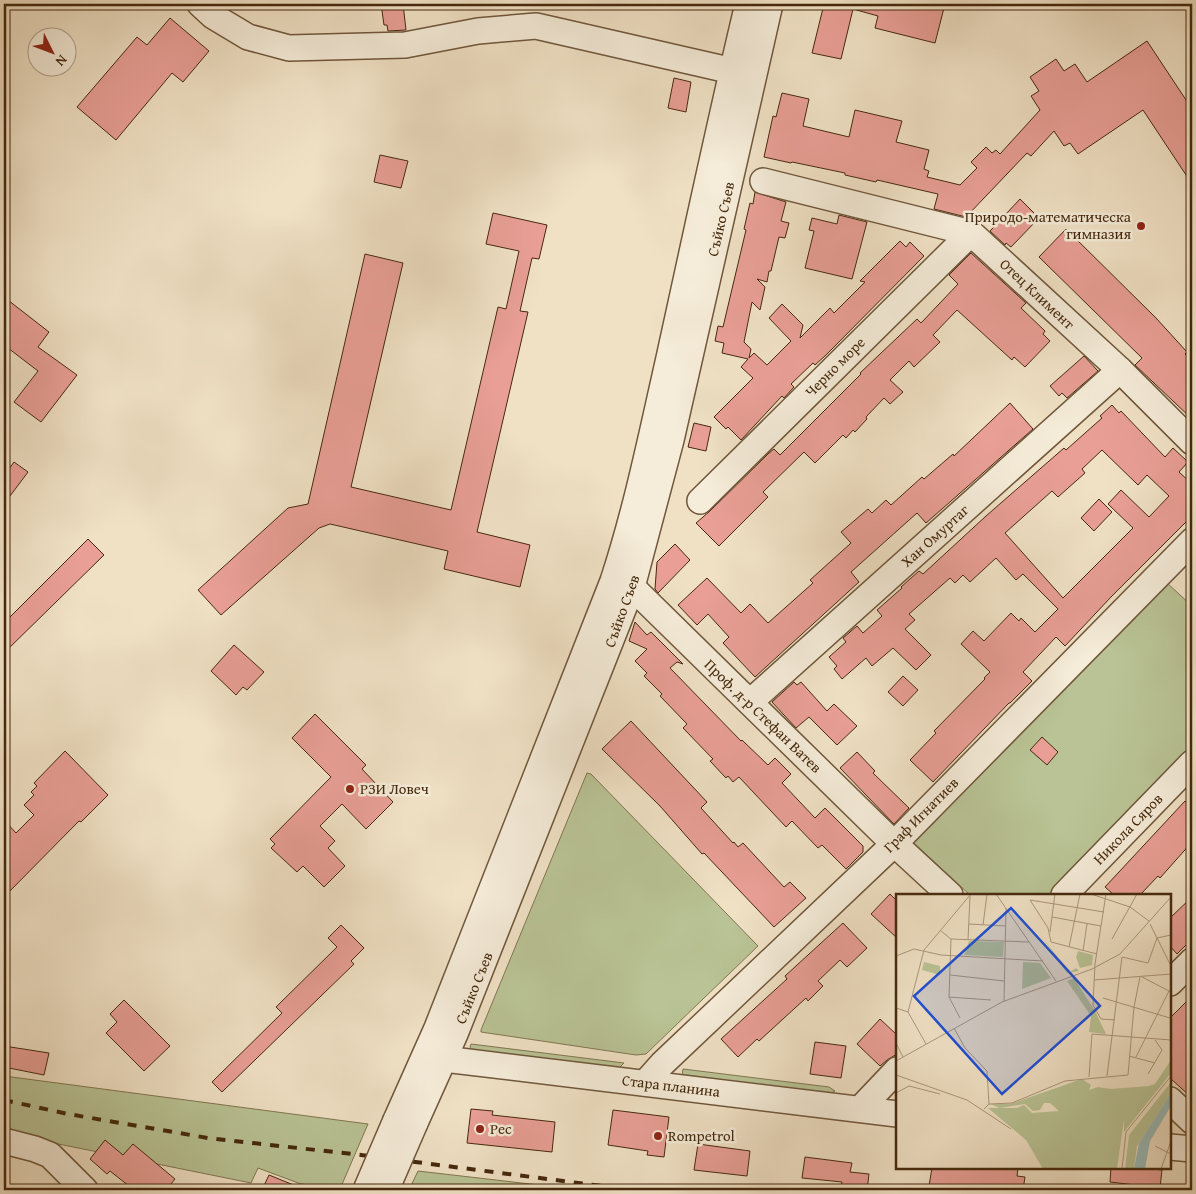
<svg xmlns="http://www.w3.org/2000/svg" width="1196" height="1194" font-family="'Gentium Book Plus',serif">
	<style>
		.green { fill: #b9c395; stroke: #807651 }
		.building { fill: #e99f96; stroke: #46290d; fill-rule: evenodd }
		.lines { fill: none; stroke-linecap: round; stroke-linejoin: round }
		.minor-casing { stroke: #70573b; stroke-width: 28 }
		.minor { stroke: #f5ecd9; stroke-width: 25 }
		.rail { stroke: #46290d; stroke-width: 4; stroke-dasharray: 9 9; stroke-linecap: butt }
		.minor-bridge-casing { stroke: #70573b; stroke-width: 28; stroke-linecap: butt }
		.minor-bridge { stroke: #f5ecd9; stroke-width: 25 }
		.poi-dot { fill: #8f2418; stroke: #f5ecd9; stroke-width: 2 }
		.labels { text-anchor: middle; stroke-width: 5; stroke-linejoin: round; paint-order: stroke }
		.poi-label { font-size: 15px; fill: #46290d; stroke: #f5ecd9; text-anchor: start }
		.street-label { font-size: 15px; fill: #46290d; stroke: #f5ecd9 }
		.inset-road { fill: none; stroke: #ac977b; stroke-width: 1 }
		.view { fill: #1d4ed8; fill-opacity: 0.15; stroke: #1d4ed8; stroke-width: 2.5 }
		.inset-edge { fill: none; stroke: #46290d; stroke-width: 2.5 }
	</style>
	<rect width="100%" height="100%" fill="#f0e1c5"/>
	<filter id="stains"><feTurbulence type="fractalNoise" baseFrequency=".004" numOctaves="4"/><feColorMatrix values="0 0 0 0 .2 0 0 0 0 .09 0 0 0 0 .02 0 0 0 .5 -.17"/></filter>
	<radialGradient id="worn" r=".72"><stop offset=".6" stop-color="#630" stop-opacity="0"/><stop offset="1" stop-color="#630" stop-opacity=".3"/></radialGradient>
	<!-- green -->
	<g class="green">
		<path d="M1166,582L1192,606V654L1187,660L1192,666V749L1051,895H970L914,843Z"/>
		<path d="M587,773L591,774L758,946L646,1054L636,1055L481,1032V1030Z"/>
		<path d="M471,1044L624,1063L619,1068L469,1052Z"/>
		<path d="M683,1069L829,1087L835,1091L829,1094L682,1077Z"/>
		<path d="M4,1076L368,1124L340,1189L301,1184L258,1168L251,1183L4,1133Z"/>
		<path d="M418,1171L582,1190H409Z"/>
	</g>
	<!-- building -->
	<g class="building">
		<path d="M381,4H403L406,30L388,31L387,25H384Z"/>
		<path d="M824,4H945L935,43L875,28L878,16L853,9L841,59L812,53Z"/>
		<path d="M170,18L209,51L183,82L172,73L116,140L77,107L137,37L147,45Z"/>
		<path d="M1147,41L1192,109V184L1143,110L1078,154L1070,143L1064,146L1054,131L1031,156L1027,153L966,217L934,209L938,194L877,180L876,182L845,175V173L792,162L791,163L764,157L773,116L776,117L782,93L809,99L803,126L849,137L855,110L902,121L896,142L929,150L924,169L929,171L927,177L960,185L977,168L971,162L986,147L992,153L996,150L1000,154L1040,110L1031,96L1039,91L1030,77L1056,59L1064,71L1075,64L1087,82Z"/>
		<path d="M674,78L691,82L686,112L668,108Z"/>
		<path d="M380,155L408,161L401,188L374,182Z"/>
		<path d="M755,192L786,202L781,221L789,223L785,238L779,237L771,271H769L767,282L757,279L765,287L760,310L752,302L744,342L751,349L749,358L754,353L767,365L791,341L769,318L782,304L803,325L800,338L830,308L834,313L865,282L860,281L900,241L906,247L910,242L924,256L826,355L815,365L813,363L791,384L794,387L784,398L782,396L741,440L728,427L726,429L714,417L753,378L741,367L748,359L722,353L724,343L715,341L718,326L723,327L746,230L744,229L750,203L753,204Z"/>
		<path d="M1020,199L1039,218L1011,247L1006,243L1005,245L990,231Z"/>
		<path d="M493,213L547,225L539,259L532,258L520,311L528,312L477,532L530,545L520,587L444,569L448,551L330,524L319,528L221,615L198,590L288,508L308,504L365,254L403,263L351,487L451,510L498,307L506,309L519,251L486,244Z"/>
		<path d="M839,215L867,222L852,279L805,268L814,231L809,230L812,218L837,224Z"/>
		<path d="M1066,229L1156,318L1187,352L1185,354L1192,361V419L1135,365L1142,358L1039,257Z"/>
		<path d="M971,253L1026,303L1021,308L1045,331L1043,334L1050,341L1025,367L1014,357L1012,360L957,310L933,335L940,342L914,367L909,361L890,380L903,392L890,404L884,398L866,417L867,419L855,432L853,430L846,438L843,435L815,463L804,452L763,492L768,497L719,546L696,523L710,511L769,453L774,449L780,455L861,374L860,373L917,319L921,323L958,284L949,275Z"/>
		<path d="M4,297L49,332L38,347L77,375L41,422L14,402L38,371L4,345Z"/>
		<path d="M1084,356L1098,371L1067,398L1062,393L1059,396L1050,386Z"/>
		<path d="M1010,403L1033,429L926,523L917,513L851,572L859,582L755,677L723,643L729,637L708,614L697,625L678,605L707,578L741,613L750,604L768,623L813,583L810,580L851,543L841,532L868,509L872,513L886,500L891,505L922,477L924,479L953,454L954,456Z"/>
		<path d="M1112,405L1119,413L1121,411L1165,457L1173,448L1188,462L1179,472L1192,484V516L1111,597L1065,646L1056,637L1023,672L1032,681L1010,703H1009L933,782L910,760L936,733L934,731L985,679L984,678L990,672L961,644L973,631L984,641L1011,613L1019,621L1021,618L1035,632L1058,609L1023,574L1016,580L996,558L970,582L963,575L955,583L950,578L909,614L915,620L905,629L931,655L916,670L893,648L872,666L866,658L842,679L834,669L837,666L829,657L846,642L843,638L857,626L863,633L882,616L877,610L902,588L901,587L919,571L923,574L986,516L1064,448L1066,450L1102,418L1100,416ZM1102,450L1138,485L1147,475L1169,496L1149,517L1121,490L1108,504L1133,528L1063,598L1005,533L1052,491L1058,497L1085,473L1082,469Z"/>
		<path d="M694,423L711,427L706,451L688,447Z"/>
		<path d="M14,462L28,472L4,504V476Z"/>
		<path d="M1099,499L1112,512L1094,531L1081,518Z"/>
		<path d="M88,539L104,555L4,653V623Z"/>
		<path d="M675,544L690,560L658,593L655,589L657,562Z"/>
		<path d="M635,622L647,635L651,632L683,664L677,662L670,668L741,741L742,740L768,765L775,758L791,774L782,783L815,818L825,808L863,846V852L846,869L822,845L818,848L792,821L786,827L739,777L733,782L728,776L726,778L710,761L713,759L683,728L687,724L660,696L662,694L644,676L647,673L635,661L647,649L629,641Z"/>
		<path d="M234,645L264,672L247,690L243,687L236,695L211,671Z"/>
		<path d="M903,676L918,690L903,706L888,692Z"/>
		<path d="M794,682L797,685L801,682L827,711L834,704L857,726L837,745L809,717L796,728L772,702Z"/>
		<path d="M315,714L366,765L362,769L393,802L366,829L342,804L320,826L335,841L328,848L345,866L324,887L303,866L297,872L271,848L275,844L270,839L331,777L292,738Z"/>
		<path d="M631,721L707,802L701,808L733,843L734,842L738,847L743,843L784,887L790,882L806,898L774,927L704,853L702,854L660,806L602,749Z"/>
		<path d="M1042,737L1058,752L1047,765L1030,750Z"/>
		<path d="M65,751L108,795L81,822L79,821L4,897V820L16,833L34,815L24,805L34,795L31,792L37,786L34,783Z"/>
		<path d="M857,752L875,771L873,773L909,808L894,824L840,768Z"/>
		<path d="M1185,801L1192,808V842L1160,878L1158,876L1140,895H1114L1105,887Z"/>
		<path d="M890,894L897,901V938L871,914Z"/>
		<path d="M1192,897V939L1177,954L1170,946V918Z"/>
		<path d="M843,923L867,948L847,967L840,960L818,981L823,986L808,1001L806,998L759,1041L757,1039L738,1057L721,1039L787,979L785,976Z"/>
		<path d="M341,925L364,948L351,961L354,964L222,1092L212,1082L282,1013L276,1007L337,947L328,938Z"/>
		<path d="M1192,996V1098L1170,1078V1018Z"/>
		<path d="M124,1000L170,1046L144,1071L106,1033L117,1022L110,1014Z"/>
		<path d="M880,1019L897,1035V1054L887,1060L880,1066L857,1044Z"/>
		<path d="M815,1042L846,1046L841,1078L810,1074Z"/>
		<path d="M4,1046L49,1053L44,1075L4,1067Z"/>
		<path d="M471,1109L493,1111L492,1115L555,1122L552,1152L467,1143Z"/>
		<path d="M613,1110L669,1117L664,1157L647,1155L648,1151L608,1145Z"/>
		<path d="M105,1140L123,1155L133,1144L175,1179L166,1190H134L110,1171L107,1174L90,1159Z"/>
		<path d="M698,1144L750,1151L747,1176L694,1170Z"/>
		<path d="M805,1157L852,1163L850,1172L869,1174L867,1190H840L842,1182L802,1178Z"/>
		<path d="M932,1168H1018L1017,1176L1025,1177L1023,1190H961L929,1186Z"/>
		<path d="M1111,1168H1144L1162,1170L1160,1188L1110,1182Z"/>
		<path d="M269,1175L306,1190H262Z"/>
	</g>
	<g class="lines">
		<!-- minor casing -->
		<g class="minor-casing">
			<g id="minor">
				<path d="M200,4L213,16L248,37L289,48L405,45L478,31L536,26L746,74"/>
				<path d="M763,181L971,233L1120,370L1192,442"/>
				<path d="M700,501L971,233"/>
				<path d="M618,583L632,587L885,835L950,895"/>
				<path d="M750,702L1120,370"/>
				<path d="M1064,895L1192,763"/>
				<path d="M1170,983L1192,961"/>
				<path d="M429,1053L444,1059L897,1114"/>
				<path d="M645,1083L662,1064L894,844L1192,541"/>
				<path d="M1170,1100L1192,1121"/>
				<path d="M860,1109L897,1070"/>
				<path d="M396,1120L437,1028L613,581C637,508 652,433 669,358C695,240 720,121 748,4"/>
				<path d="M415,1123L455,1034L632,587L671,440L770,4"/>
				<path d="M4,1141L35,1149L50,1155L85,1190"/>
				<path d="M1170,1147L1192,1149"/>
			</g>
		</g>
		<!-- minor -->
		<use href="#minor" class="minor"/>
		<!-- rail -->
		<path class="rail" d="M4,1100L68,1114L208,1138L361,1155L633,1190"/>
		<!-- minor-bridge casing -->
		<g class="minor-bridge-casing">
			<g id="minor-bridge">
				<path d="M366,1190L396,1120"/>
				<path d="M386,1190L415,1123"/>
			</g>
		</g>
		<!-- minor-bridge -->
		<use href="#minor-bridge" class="minor-bridge"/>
	</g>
	<!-- markers -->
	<g class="poi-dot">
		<circle cx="1141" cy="226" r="5"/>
		<circle cx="350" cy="789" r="5"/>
		<circle cx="480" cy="1129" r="5"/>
		<circle cx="658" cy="1136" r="5"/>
	</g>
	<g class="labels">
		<!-- poi labels -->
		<g class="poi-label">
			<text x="1131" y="222" text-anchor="end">Природо-математическа<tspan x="1131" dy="17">гимназия</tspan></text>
			<text x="360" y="794">РЗИ Ловеч</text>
			<text x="490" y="1134">Рес</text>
			<text x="668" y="1141">Rompetrol</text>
		</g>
		<!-- street labels -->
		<g class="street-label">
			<text transform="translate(721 219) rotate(-77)" y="5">Съйко Съев</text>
			<text transform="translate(1037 294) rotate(43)" y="5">Отец Климент</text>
			<text transform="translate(835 367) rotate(-45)" y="5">Черно море</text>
			<text transform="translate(935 536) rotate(-42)" y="5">Хан Омуртаг</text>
			<text transform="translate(622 611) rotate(-70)" y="5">Съйко Съев</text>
			<text transform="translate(763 716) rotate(44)" y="5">Проф. д-р Стефан Ватев</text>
			<text transform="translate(921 815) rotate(-45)" y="5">Граф Игнатиев</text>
			<text transform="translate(1128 829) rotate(-46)" y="5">Никола Сяров</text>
			<text transform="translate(474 988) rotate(-68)" y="5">Съйко Съев</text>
			<text transform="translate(671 1086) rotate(7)" y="5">Стара планина</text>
		</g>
	</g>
	<!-- overview -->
	<g transform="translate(896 894)">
		<rect width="275" height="275" fill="#f0e1c5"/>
		<path d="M148,46L174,78L180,74L183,77L171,79ZM73,47L108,48L107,63L68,61ZM182,57L197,61L196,71L184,74L180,63ZM28,68L44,72V81L26,76ZM127,68L144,69L155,84L126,95ZM178,84L199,117L210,140L193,138L195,122L171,87ZM275,166V179L228,238V225L221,275H147L130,246L92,214H121L128,211L136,219L163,217L154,209H148L144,216L137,217L129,210L104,214L94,210H114L186,185L195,191L193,196L202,193L215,195L253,192L259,190ZM275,188V199L241,252L238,275H229L233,241Z" fill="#b9c395"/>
		<path d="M275,199V212L254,247L249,275H238L243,249Z" fill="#9bbcbb"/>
		<path class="inset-road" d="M100,0L160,87M195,0L234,13L253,27M210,0L199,70L197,111L205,125L219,126M156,23L205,32M73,30L109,32M254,30L275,72M87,31L91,0M45,37L55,45L133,48M154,38L159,0M55,45L53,103L64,124M216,45L241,0M72,46L74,2M173,53L184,0M187,57L191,30M201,60L155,48L152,34L134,6L208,18M0,62L18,55L45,61L147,67M226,63L252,69M252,69L261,44L275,41M54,81L108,87M246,83L275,98M198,86L275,80M53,103L95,106M207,104L274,124M108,107L110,14M0,114L12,118L30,150M12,118L28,56L75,0M58,134L69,154L91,177L93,210M0,149L7,163M233,162L259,169M240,163L273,97M0,167L106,108L196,75L224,60L275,3M252,180L266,156L259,146M0,181L71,206L115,235M211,182L226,63M193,183L196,140L275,146M0,199L13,192L44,200M88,215L93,210L116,209L169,187L232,181L238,113L244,83M259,252L275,260M226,275L230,238L275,182M265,275L275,247"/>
		<path class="view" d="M115,14L204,112L106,200L18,102Z"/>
		<rect width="275" height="275" class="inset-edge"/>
	</g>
	<!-- margin -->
	<rect width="1196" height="1194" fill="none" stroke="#f0e1c5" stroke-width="20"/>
	<rect x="5" y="5" width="1186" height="1184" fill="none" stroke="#46290d" stroke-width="2.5"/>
	<rect x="10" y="10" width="1176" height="1174" fill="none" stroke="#46290d"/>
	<!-- north arrow -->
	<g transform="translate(52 52) rotate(132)"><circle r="24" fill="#f5ecd9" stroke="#af9e87"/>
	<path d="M0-4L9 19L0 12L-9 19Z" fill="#8f2418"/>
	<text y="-8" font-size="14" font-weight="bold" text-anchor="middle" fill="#46290d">N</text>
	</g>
	<rect width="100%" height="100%" filter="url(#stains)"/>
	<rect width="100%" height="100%" fill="url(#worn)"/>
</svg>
